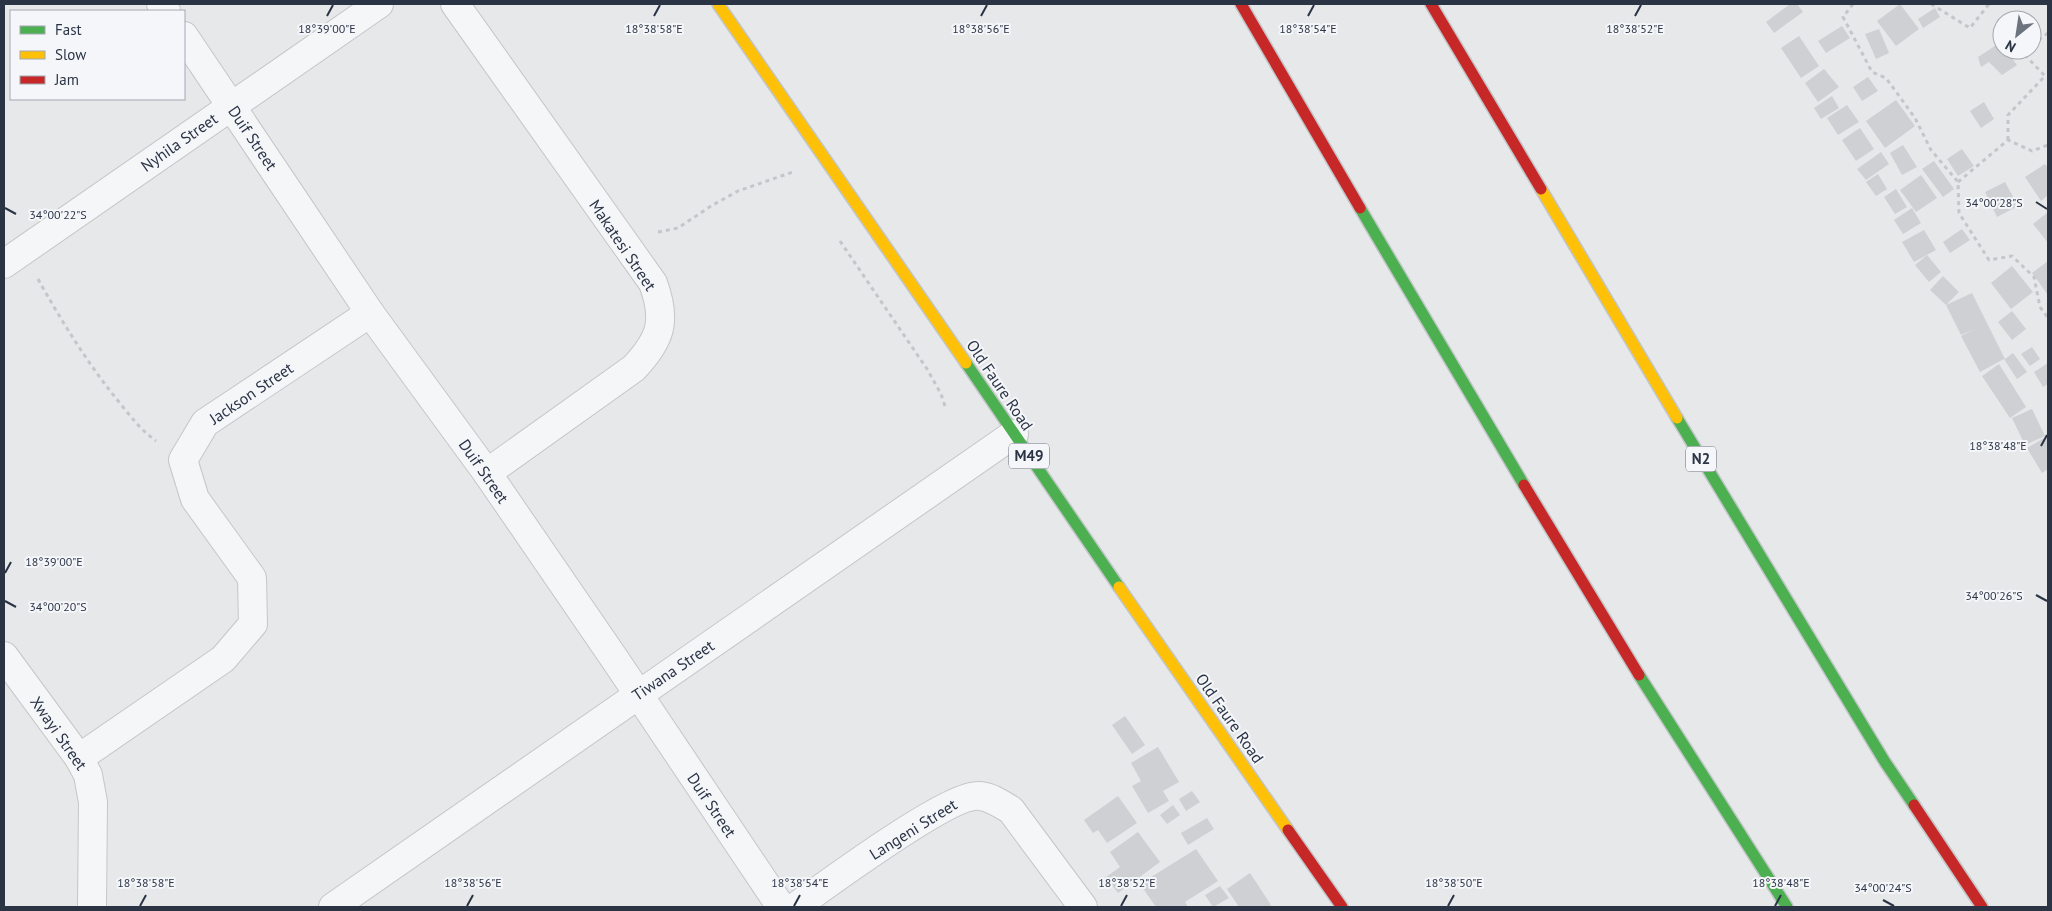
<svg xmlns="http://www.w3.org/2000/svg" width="2052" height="911" font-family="'PT Sans',sans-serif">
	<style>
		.building { fill: #ced0d3 }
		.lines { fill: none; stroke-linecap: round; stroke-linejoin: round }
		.street-casing { stroke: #c4c6c8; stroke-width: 30 }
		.fast-casing { stroke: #c2c5c8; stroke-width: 14 }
		.slow-casing { stroke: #c2c5c8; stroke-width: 14 }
		.jam-casing { stroke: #c2c5c8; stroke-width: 14 }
		.path { stroke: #c5c6ca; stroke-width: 3; stroke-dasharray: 4 4; stroke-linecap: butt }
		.street { stroke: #f5f6f7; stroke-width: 28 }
		.fast { stroke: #4caf50; stroke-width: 11 }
		.slow { stroke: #ffc107; stroke-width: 11 }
		.jam { stroke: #c62828; stroke-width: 11 }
		.ticks { fill: none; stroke: #2b3445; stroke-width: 2 }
		.labels { text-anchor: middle; stroke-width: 4; stroke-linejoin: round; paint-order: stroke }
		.shield { fill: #f4f6f9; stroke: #676e7b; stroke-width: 1 }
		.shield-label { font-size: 15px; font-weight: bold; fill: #2b3445 }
		.street-label { font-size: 16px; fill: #2b3445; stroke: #f4f6f9 }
		.ticks-label { font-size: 12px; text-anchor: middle; fill: #2b3445; stroke: #f4f6f9; stroke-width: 4; stroke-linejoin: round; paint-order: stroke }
	</style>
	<rect width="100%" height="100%" fill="#e6e8ea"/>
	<!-- building -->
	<g class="building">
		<path d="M1790,4H1797L1803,12L1774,33L1766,22Z"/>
		<path d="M1900,4L1919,29L1896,46L1877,21Z"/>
		<path d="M1935,8L1940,17L1923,28L1918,19Z"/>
		<path d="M1842,26L1850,38L1826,53L1818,41Z"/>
		<path d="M1879,29L1889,53L1876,59L1865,34Z"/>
		<path d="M1799,36L1819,66L1801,78L1781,48Z"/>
		<path d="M2001,42L2002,50H2006L2017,65L2002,75L1989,62L1981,67L1978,57Z"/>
		<path d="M1824,69L1839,87L1818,102L1805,83Z"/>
		<path d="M1868,77L1878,91L1862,101L1853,87Z"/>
		<path d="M1832,96L1839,108L1821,119L1814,108Z"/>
		<path d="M1896,100L1915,126L1885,148L1866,121Z"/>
		<path d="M1984,102L1994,119L1981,128L1970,111Z"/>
		<path d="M1847,105L1859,122L1838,135L1827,118Z"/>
		<path d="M1860,128L1874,149L1856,161L1842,140Z"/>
		<path d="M1903,145L1917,167L1902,175L1890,153Z"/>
		<path d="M1962,149L1974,166L1958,176L1947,159Z"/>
		<path d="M1881,152L1889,164L1866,180L1857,169Z"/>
		<path d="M1934,161L1954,189L1943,197L1922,169Z"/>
		<path d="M2045,164L2048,168V195L2041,201L2025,177Z"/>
		<path d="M1878,174L1887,189L1876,196L1866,182Z"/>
		<path d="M1921,175L1937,198L1916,212L1900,190Z"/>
		<path d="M2005,182L2018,206L1997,217L1985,192Z"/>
		<path d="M1896,189L1907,207L1895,214L1884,197Z"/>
		<path d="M1912,208L1921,223L1903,234L1894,220Z"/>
		<path d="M2048,212V243L2033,224Z"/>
		<path d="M1962,229L1970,240L1950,253L1943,242Z"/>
		<path d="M1924,230L1936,250L1914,262L1902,242Z"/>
		<path d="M1927,255L1941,272L1929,282L1915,265Z"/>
		<path d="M2048,261V295L2032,273Z"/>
		<path d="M2012,266L2033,292L2011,309L1991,283Z"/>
		<path d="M1943,276L1959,292L1946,305L1930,290Z"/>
		<path d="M1972,293L2005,359L2013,353L2027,372L2017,379L2004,359L1980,372L1961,336L1975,329L1961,335L1946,305Z"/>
		<path d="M2012,311L2026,329L2012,340L1998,322Z"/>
		<path d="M2032,347L2040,359L2030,366L2021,354Z"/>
		<path d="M2048,363V384L2043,387L2034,372Z"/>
		<path d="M1999,364L2026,407L2010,418L1982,376Z"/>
		<path d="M2032,409L2045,436L2025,445L2012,418Z"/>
		<path d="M2046,437L2048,441V469L2042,473L2027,448Z"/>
		<path d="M1125,716L1145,745L1132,754L1112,725Z"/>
		<path d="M1158,747L1179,782L1163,791L1169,801L1148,813L1132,786L1141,781L1131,763Z"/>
		<path d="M1192,791L1200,802L1186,811L1179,799Z"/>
		<path d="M1118,796L1137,823L1107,843L1098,830L1093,833L1084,820Z"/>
		<path d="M1173,805L1180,815L1167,824L1160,815Z"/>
		<path d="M1207,818L1214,829L1188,845L1181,833Z"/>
		<path d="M1138,832L1160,862L1118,893L1106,877L1120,867L1110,852Z"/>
		<path d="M1196,849L1218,881L1185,902L1188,907H1156L1140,884Z"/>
		<path d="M1250,873L1271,905L1268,907H1239L1227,889Z"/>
		<path d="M1220,886L1229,898L1213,907L1205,895Z"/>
	</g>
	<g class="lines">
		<!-- street casing -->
		<g class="street-casing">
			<g id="street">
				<path d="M161,4L166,11"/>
				<path d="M455,4L653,283C667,321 661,339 634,368L487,473"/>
				<path d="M184,36L370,313L487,473L616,661L781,907"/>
				<path d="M4,264L379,4"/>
				<path d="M4,656L79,758L88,775L93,802L92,907"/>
				<path d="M79,758L223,659L253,624L252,578L195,499L183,460L205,423L370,313"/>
				<path d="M333,907L1014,434"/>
				<path d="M795,907C825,886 951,792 980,796C991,797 1001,804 1011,810L1083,907"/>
			</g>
		</g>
		<!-- fast casing -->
		<g class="fast-casing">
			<g id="fast">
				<path d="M1360,208L1524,485"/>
				<path d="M966,363L1119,587"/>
				<path d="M1677,418L1885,762L1914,805"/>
				<path d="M1639,675L1787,907"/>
			</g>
		</g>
		<!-- slow casing -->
		<g class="slow-casing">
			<g id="slow">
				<path d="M718,4L966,363"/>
				<path d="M1541,189L1677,418"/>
				<path d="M1119,587L1288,830"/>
			</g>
		</g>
		<!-- jam casing -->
		<g class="jam-casing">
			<g id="jam">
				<path d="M1241,4L1360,208"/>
				<path d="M1431,4L1541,189"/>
				<path d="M1524,485L1639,675"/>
				<path d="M1914,805L1982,907"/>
				<path d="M1288,830L1342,907"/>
			</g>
		</g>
		<!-- path -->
		<g class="path">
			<path d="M1853,4L1843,17L1872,72L1886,78L1915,118L1931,150L1958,182L1959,213L1989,260L2012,256L2034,277L2040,307L2048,318"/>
			<path d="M1931,4L1970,28L1989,4"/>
			<path d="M2032,45L2048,33"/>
			<path d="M2008,140V115L2045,76L2022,52L2025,50"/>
			<path d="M1958,182L2008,140L2032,151L2048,145"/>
			<path d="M658,232L678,228L711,206L738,191L793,172"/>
			<path d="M840,241L927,369L941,394L945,406"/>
			<path d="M38,279C62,322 88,364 119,402C131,417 141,430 156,441"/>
		</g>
		<!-- street -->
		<use href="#street" class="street"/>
		<!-- fast -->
		<use href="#fast" class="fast"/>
		<!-- slow -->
		<use href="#slow" class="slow"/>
		<!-- jam -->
		<use href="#jam" class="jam"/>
	</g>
	<!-- ticks -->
	<path class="ticks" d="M327,16L333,5M654,16L660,5M981,16L987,5M1308,16L1314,5M1635,16L1641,5M2036,202L2047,209M5,208L16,214M2041,446L2047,435M5,573L11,562M2036,595L2047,601M5,601L16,607M1883,900L1894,906M140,906L146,895M467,906L473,895M794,906L800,895M1121,906L1127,895M1448,906L1454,895M1775,906L1781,895"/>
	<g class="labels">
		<!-- shield labels -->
		<g class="shield">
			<rect x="1009" y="443.5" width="40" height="25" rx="4"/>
			<rect x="1686" y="446.5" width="30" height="25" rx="4"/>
		</g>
		<g class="shield-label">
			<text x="1029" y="461">M49</text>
			<text x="1701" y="464">N2</text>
		</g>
		<!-- street labels -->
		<g class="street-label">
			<text transform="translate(253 138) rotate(56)" y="6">Duif Street</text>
			<text transform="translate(179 142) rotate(-35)" y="6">Nyhila Street</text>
			<text transform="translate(623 245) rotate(56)" y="6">Makatesi Street</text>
			<text transform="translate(1000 385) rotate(56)" y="6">Old Faure Road</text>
			<text transform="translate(251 393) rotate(-34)" y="6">Jackson Street</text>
			<text transform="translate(484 471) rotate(55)" y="6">Duif Street</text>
			<text transform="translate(673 670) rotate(-34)" y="6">Tiwana Street</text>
			<text transform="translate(1230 718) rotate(55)" y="6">Old Faure Road</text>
			<text transform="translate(59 733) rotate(55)" y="6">Xwayi Street</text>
			<text transform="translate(712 805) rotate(56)" y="6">Duif Street</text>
			<text transform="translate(913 829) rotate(-32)" y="6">Langeni Street</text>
		</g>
	</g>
	<g class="ticks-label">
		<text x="327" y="33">18°39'00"E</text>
		<text x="654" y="33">18°38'58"E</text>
		<text x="981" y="33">18°38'56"E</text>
		<text x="1308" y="33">18°38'54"E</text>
		<text x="1635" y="33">18°38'52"E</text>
		<text x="1994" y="207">34°00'28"S</text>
		<text x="58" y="219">34°00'22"S</text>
		<text x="1998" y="450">18°38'48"E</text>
		<text x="54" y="566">18°39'00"E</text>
		<text x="1994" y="600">34°00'26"S</text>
		<text x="58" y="611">34°00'20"S</text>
		<text x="146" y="887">18°38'58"E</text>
		<text x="473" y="887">18°38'56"E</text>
		<text x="800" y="887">18°38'54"E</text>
		<text x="1127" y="887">18°38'52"E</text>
		<text x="1454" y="887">18°38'50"E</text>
		<text x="1781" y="887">18°38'48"E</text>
		<text x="1883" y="892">34°00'24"S</text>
	</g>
	<!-- border -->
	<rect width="2052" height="911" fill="none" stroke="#2b3445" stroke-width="10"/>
	<!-- legend -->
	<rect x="10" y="10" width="175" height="90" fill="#f4f6f9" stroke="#a4a8b1"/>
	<rect x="20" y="26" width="25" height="8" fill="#4caf50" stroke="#a4a8b1"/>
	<text x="55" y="35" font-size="15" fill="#2b3445">Fast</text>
	<rect x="20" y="51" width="25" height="8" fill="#ffc107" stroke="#a4a8b1"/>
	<text x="55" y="60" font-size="15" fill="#2b3445">Slow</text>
	<rect x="20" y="76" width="25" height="8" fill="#c62828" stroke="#a4a8b1"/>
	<text x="55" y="85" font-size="15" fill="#2b3445">Jam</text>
	<!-- north arrow -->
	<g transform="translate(2017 35) rotate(210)"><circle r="24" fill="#f4f6f9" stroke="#a4a8b1"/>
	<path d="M0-4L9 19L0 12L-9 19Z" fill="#6c737f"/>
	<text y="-8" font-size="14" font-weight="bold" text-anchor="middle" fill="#2b3445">N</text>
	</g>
</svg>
